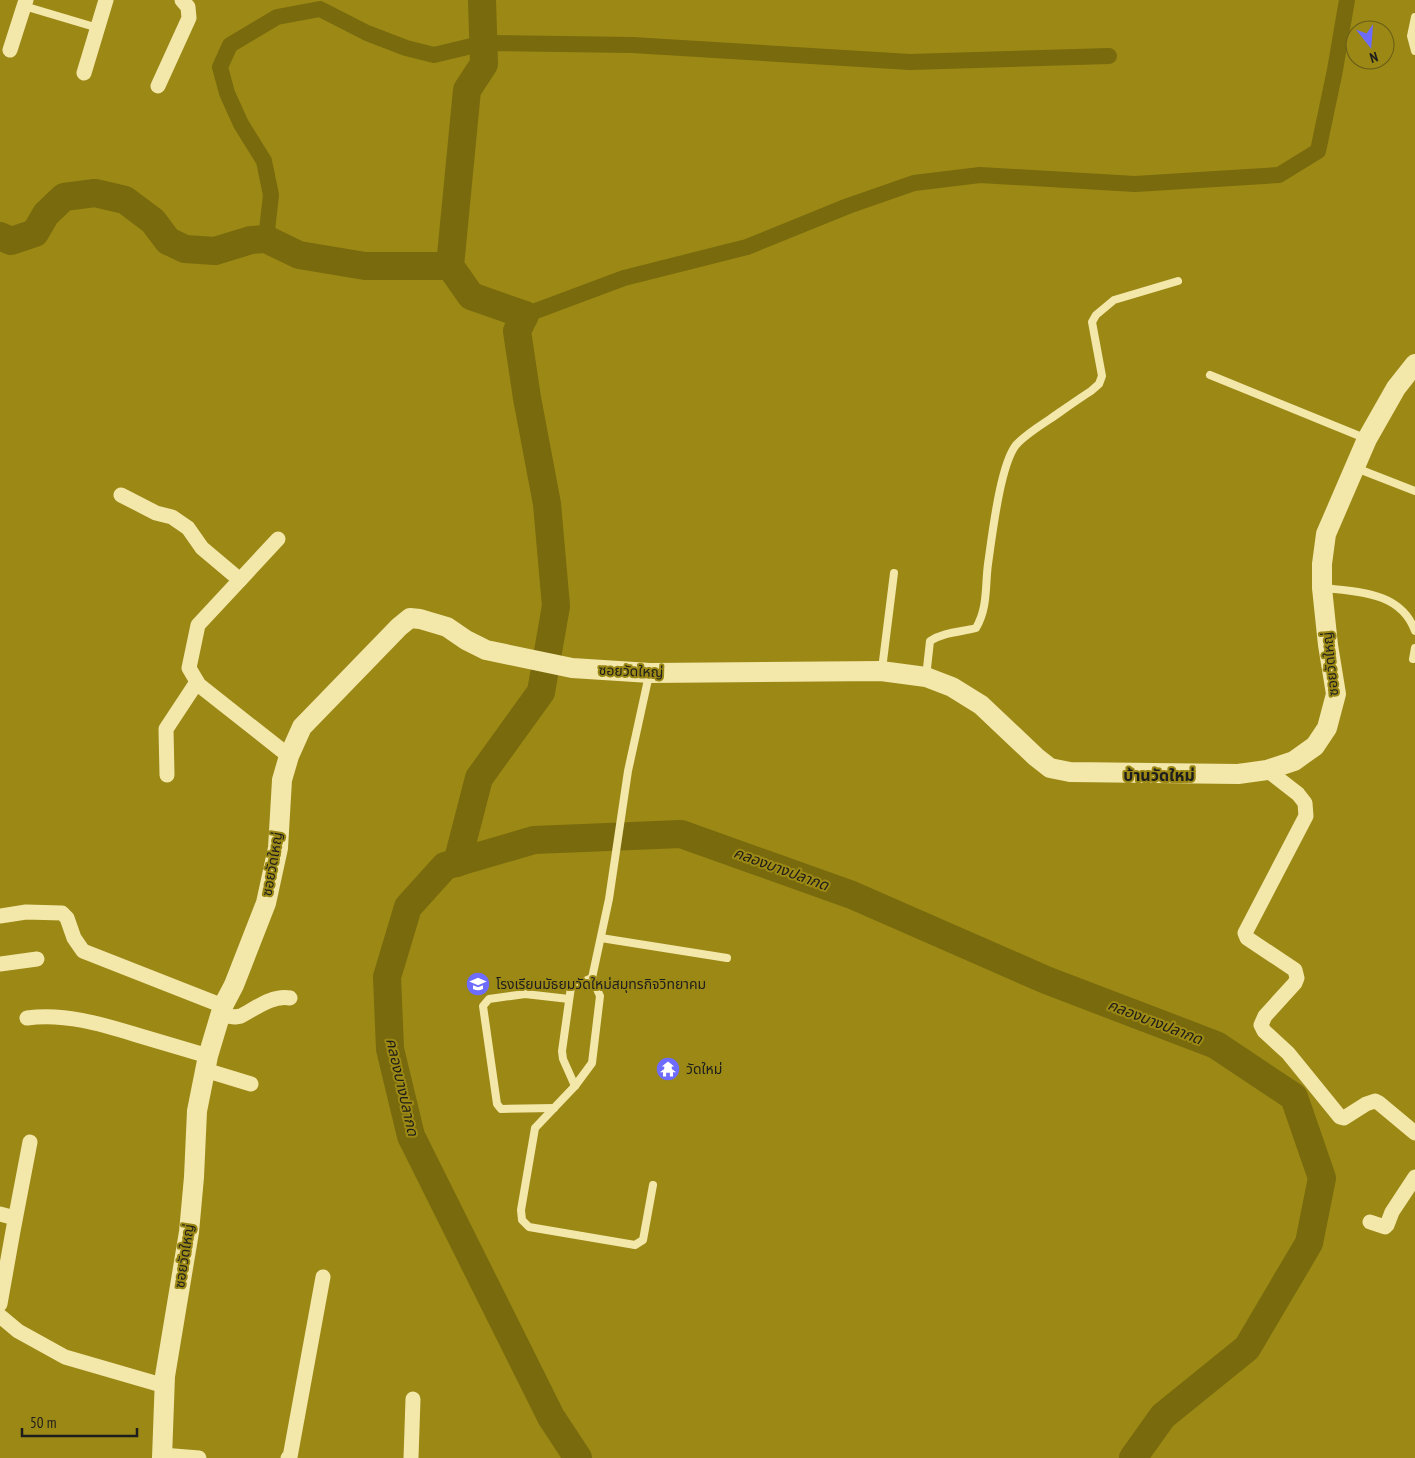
<svg xmlns="http://www.w3.org/2000/svg" width="1415" height="1458" font-family="'PT Sans Narrow','Noto Sans Thai',sans-serif">
	<style>
		.lines { fill: none; stroke-linecap: round; stroke-linejoin: round }
		.canal { stroke: #786a0d; stroke-width: 16 }
		.river { stroke: #786a0d; stroke-width: 28 }
		.service { stroke: #f3e7aa; stroke-width: 8 }
		.minor { stroke: #f3e7aa; stroke-width: 15 }
		.tertiary { stroke: #f3e7aa; stroke-width: 20 }
		.labels { text-anchor: middle; stroke-width: 4; stroke-linejoin: round; paint-order: stroke }
		.street-label { font-size: 14px; fill: #1d1d1d; stroke: #9b8815 }
		.poi-label { font-size: 14px; fill: #1d1d1d; stroke: #9b8815; text-anchor: start }
		.water-label { font-size: 15px; font-style: italic; fill: #1d1c19; stroke: #9b8815 }
		.quarter-label { font-size: 16px; font-weight: bold; fill: #1d1d1d; stroke: #9b8815 }
	</style>
	<rect width="100%" height="100%" fill="#9b8815"/>
	<g class="lines">
		<!-- canal -->
		<g class="canal">
			<path d="M266,239L271,195L264,161L241,124L227,93L220,67L230,45L277,17L320,9L367,33L406,48L434,55L484,43L632,45L910,62L1109,56"/>
			<path d="M525,315L624,278L747,247L848,206L914,183L980,175L1135,184L1279,175L1318,151L1335,70L1347,0"/>
		</g>
		<!-- river -->
		<g class="river">
			<path d="M0,236L11,241L35,233L46,214L64,197L95,193L125,200L153,221L168,241L185,249L215,251L251,240L266,239L299,255L365,266H450"/>
			<path d="M457,863L479,778L541,692L556,606L547,504L527,398L517,331L525,315L471,296L450,266L467,90L484,64L482,0"/>
			<path d="M578,1458L551,1417L411,1136L390,1049L387,977L408,907L445,866L534,840L681,834L852,895L1046,980L1216,1045L1294,1097L1322,1178L1309,1243L1247,1348L1163,1416L1133,1458"/>
		</g>
		<!-- service -->
		<g class="service">
			<path d="M24,6L98,28"/>
			<path d="M1415,17L1411,36L1415,51"/>
			<path d="M1210,375L1367,439"/>
			<path d="M1356,468L1415,491"/>
			<path d="M1324,588C1359,592 1401,592 1415,631"/>
			<path d="M1413,659L1415,648"/>
			<path d="M882,669L894,573"/>
			<path d="M649,675L628,771L609,899L592,978L600,996L592,1063L575,1086L535,1128L521,1210L522,1220L529,1227L635,1245L643,1240L653,1185"/>
			<path d="M926,677L930,641C944,632 961,632 976,628C988,608 985,586 988,564C992,537 1000,465 1016,445C1025,435 1038,427 1050,419C1063,410 1077,400 1091,391L1099,384L1102,376L1092,322L1096,315L1114,300L1178,281"/>
			<path d="M601,938L727,958"/>
			<path d="M575,1086L563,1059L562,1051L571,987L592,978"/>
			<path d="M554,1108L501,1109L497,1104L483,1006L489,999L525,994L569,999"/>
		</g>
		<!-- minor -->
		<g class="minor">
			<path d="M10,50L26,0"/>
			<path d="M84,73L106,0"/>
			<path d="M158,86L189,18L188,7L182,0"/>
			<path d="M121,495L156,513L172,517L188,528L202,548L240,580"/>
			<path d="M278,539L198,625L189,668L199,685L289,756"/>
			<path d="M1267,770L1298,794L1305,803L1306,816L1245,933L1247,938L1295,970L1297,978L1295,983L1265,1016L1261,1025L1264,1031L1288,1053L1340,1117L1344,1118L1366,1104L1375,1101L1379,1103L1415,1133"/>
			<path d="M167,775L166,729L197,682"/>
			<path d="M0,916L26,912L62,913L67,918L74,938L83,951L223,1006"/>
			<path d="M0,964L37,959"/>
			<path d="M220,1015L235,1017L241,1016C256,1008 272,995 290,998"/>
			<path d="M27,1018C65,1013 101,1024 137,1035C160,1042 184,1049 208,1056"/>
			<path d="M205,1070L251,1084"/>
			<path d="M0,1214L15,1218"/>
			<path d="M1370,1222L1385,1227L1387,1225L1392,1212L1415,1177"/>
			<path d="M0,1304L13,1231L30,1142"/>
			<path d="M0,1316L18,1331L65,1357L165,1386"/>
			<path d="M162,1455L199,1458"/>
			<path d="M288,1458L290,1457L323,1277"/>
			<path d="M411,1458L413,1399"/>
		</g>
		<!-- tertiary -->
		<path class="tertiary" d="M162,1458L165,1376L189,1232L194,1177L197,1111L208,1056L223,1006L234,985L266,903L278,848L282,780L289,756L302,727L399,627L410,618L420,619L447,627L466,640L486,650L572,668L650,673L881,671L926,677L952,687L981,705L1036,757L1050,768L1070,772L1238,774L1267,770L1294,761L1315,746L1327,728L1336,694L1328,645L1322,588V564L1326,534L1367,439L1396,388L1415,364"/>
	</g>
	<!-- icons -->
	<defs>
		<g id="school-disc" transform="scale(1.25)"><circle r="9.5" fill="#6d6cff" stroke="#9b8815"/><path d="M0-5L7-2L0 1L-7-2ZM-4 1L0 2.5L4 1V4Q0 6-4 4Z" fill="#fff"/></g>
		<g id="temple-disc" transform="scale(1.25)"><circle r="9.5" fill="#6d6cff" stroke="#9b8815"/><path d="M0-6L5-2H3V0L6.5 2.5H4V6H1.5V3h-3V6H-4V2.5H-6.5L-3 0V-2H-5Z" fill="#fff"/></g>
	</defs>
	<g fill-rule="evenodd">
		<use href="#school-disc" x="478" y="984"/>
		<use href="#temple-disc" x="668" y="1069"/>
	</g>
	<g class="labels">
		<!-- street labels -->
		<g class="street-label">
			<text transform="translate(1330 664) rotate(-96)" y="5">ซอยวัดใหญ่</text>
			<text transform="translate(631 671) rotate(2)" y="5">ซอยวัดใหญ่</text>
			<text transform="translate(272 864) rotate(-80)" y="5">ซอยวัดใหญ่</text>
			<text transform="translate(184 1256) rotate(-81)" y="5">ซอยวัดใหญ่</text>
		</g>
		<!-- poi labels -->
		<g class="poi-label">
			<text x="496" y="989">โรงเรียนมัธยมวัดใหม่สมุทรกิจวิทยาคม</text>
			<text x="686" y="1074">วัดใหม่</text>
		</g>
		<!-- water labels -->
		<g class="water-label">
			<text transform="translate(781 869) rotate(20)" y="5">คลองบางปลากด</text>
			<text transform="translate(1155 1022) rotate(21)" y="5">คลองบางปลากด</text>
			<text transform="translate(402 1087) rotate(77)" y="5">คลองบางปลากด</text>
		</g>
		<!-- quarter labels -->
		<g class="quarter-label">
			<text x="1159" y="781">บ้านวัดใหม่</text>
		</g>
	</g>
	<!-- north arrow -->
	<g transform="translate(1370 45) rotate(163)"><circle r="24" fill="#9b8815" stroke="#695d18"/>
	<path d="M0-4L9 19L0 12L-9 19Z" fill="#6d6cff"/>
	<text y="-8" font-size="14" font-weight="bold" text-anchor="middle" fill="#1d1d1d">N</text>
	</g>
	<!-- scale -->
	<path d="M22 1428v8h115v-8" fill="none" stroke="#1d1d1d" stroke-width="2.5"/>
	<text x="30" y="1428" font-size="15" fill="#1d1d1d" stroke="#9b8815" stroke-width="4" paint-order="stroke">50 m</text>
</svg>
